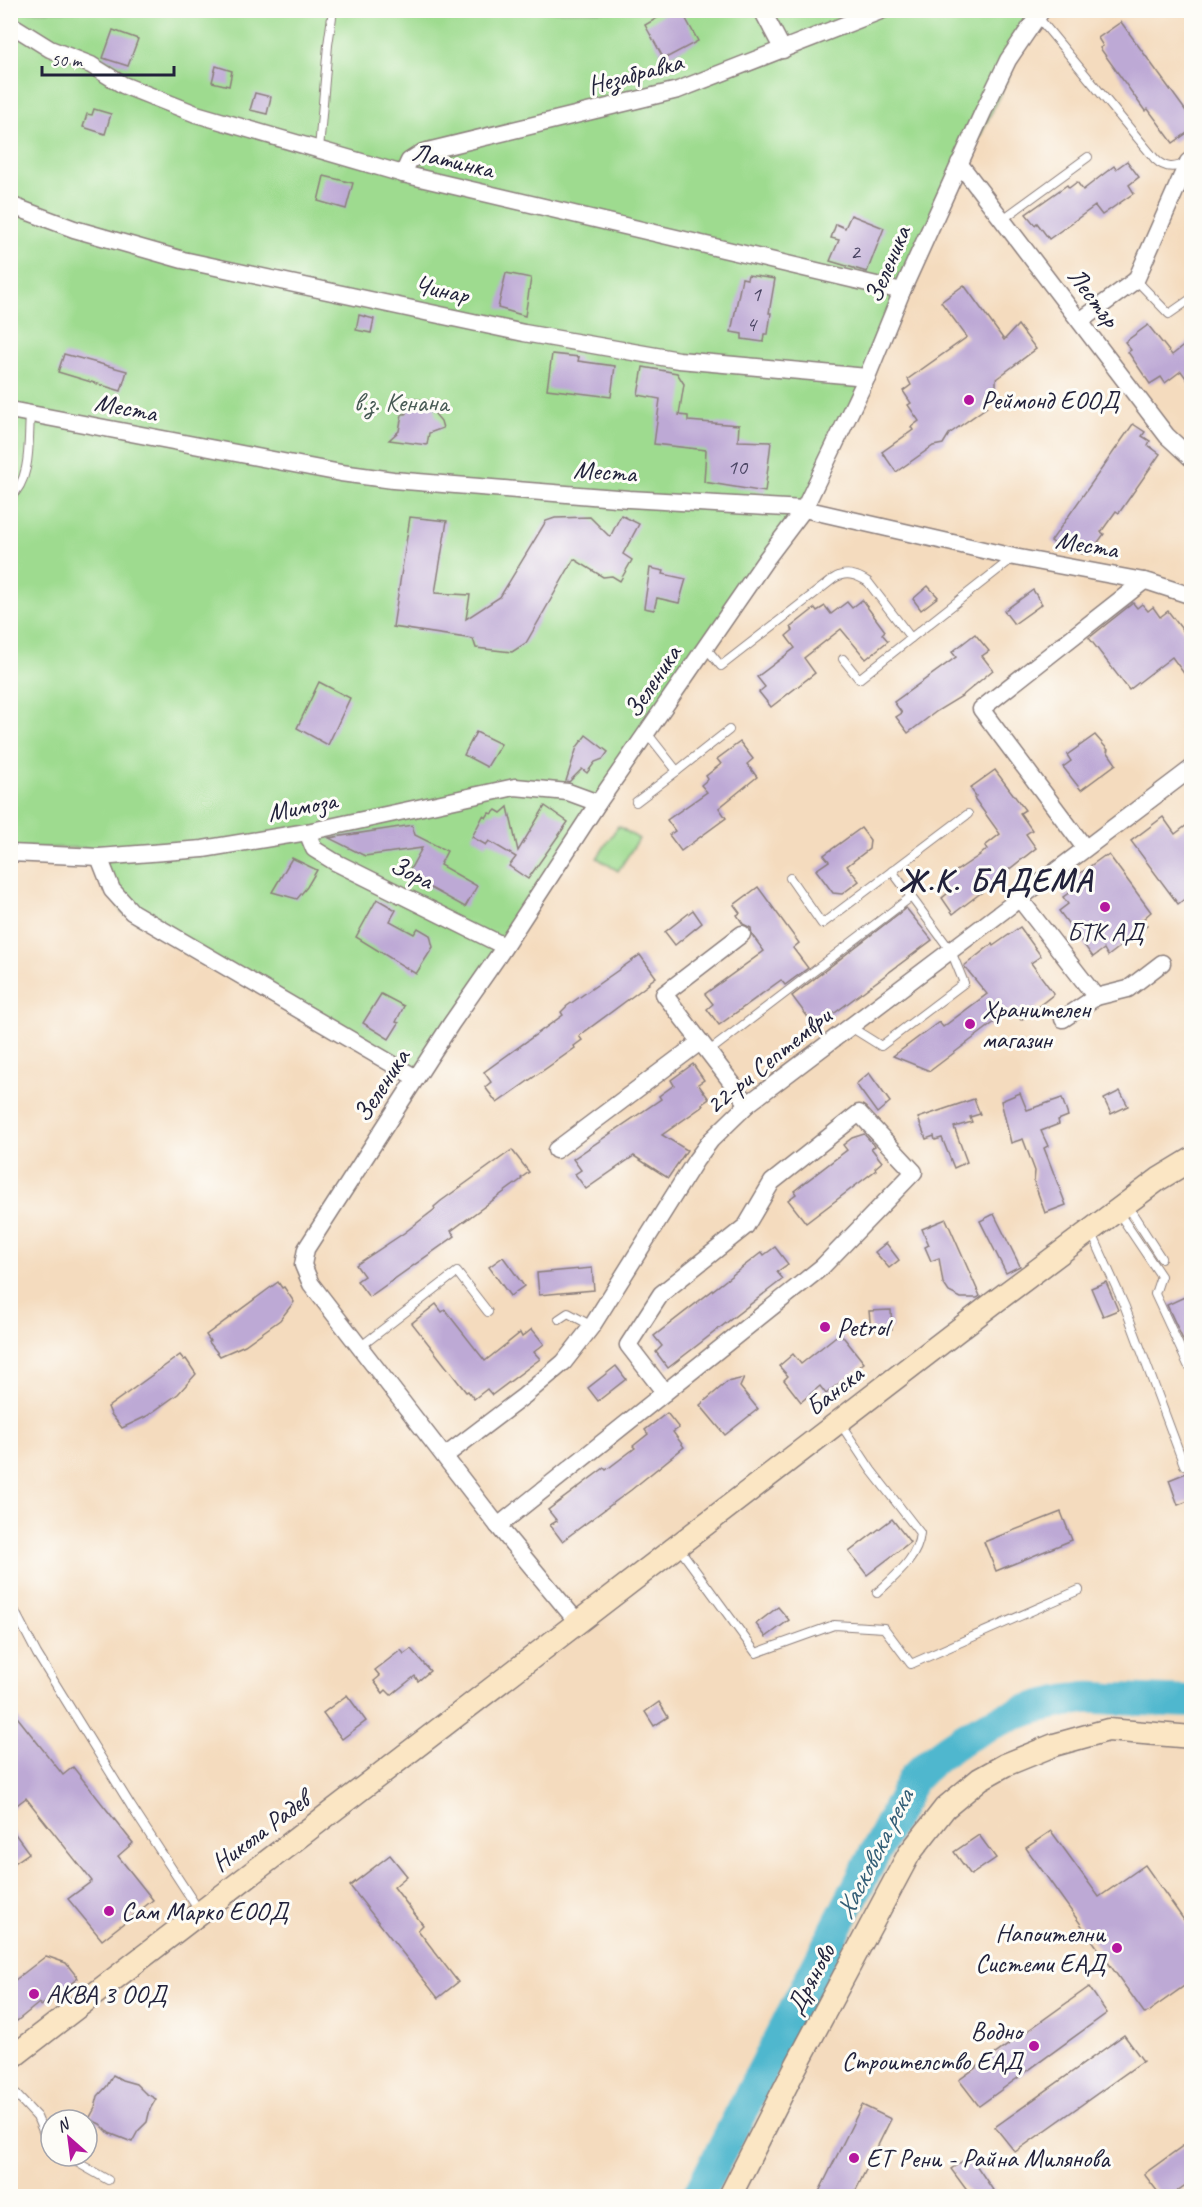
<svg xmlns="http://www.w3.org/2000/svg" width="1202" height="2207" font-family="Caveat,sans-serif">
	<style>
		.green { fill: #9edb8f; stroke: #607e65; stroke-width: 1.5 }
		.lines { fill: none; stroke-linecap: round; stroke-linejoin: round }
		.river { stroke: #50b7ce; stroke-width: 32 }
		.building { fill: #bda9d5 }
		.lane-casing { stroke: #8b7e7c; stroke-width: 10 }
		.street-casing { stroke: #8b7e7c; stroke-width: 19 }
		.secondary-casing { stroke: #8b7e7c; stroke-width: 25 }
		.lane { stroke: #fff; stroke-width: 8 }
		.street { stroke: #fff; stroke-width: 16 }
		.secondary { stroke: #fbe6c4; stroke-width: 22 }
		.poi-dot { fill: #b5179e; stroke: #fdfcf7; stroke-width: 2 }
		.labels { text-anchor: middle; stroke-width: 6; stroke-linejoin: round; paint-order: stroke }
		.number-label { font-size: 22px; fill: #494462 }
		.street-label { font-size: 26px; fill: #22223b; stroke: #fdfcf7 }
		.poi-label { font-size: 26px; fill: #22223b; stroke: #fdfcf7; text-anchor: start }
		.park-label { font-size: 26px; fill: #475a54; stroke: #fdfcf7 }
		.water-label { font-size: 27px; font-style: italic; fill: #345e76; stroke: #fdfcf7 }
		.district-label { font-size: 32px; font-weight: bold; letter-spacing: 1.5px; fill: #22223b; stroke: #fdfcf7 }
	</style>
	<rect width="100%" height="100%" fill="#fdfcf7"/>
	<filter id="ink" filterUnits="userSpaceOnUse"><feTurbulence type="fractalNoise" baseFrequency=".0167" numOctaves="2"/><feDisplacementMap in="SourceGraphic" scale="12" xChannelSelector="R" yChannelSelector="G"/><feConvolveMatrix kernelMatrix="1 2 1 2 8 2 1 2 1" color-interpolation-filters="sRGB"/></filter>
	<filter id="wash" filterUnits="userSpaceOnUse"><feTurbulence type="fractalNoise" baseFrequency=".008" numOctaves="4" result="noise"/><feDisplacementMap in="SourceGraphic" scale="24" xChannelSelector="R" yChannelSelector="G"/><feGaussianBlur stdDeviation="1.35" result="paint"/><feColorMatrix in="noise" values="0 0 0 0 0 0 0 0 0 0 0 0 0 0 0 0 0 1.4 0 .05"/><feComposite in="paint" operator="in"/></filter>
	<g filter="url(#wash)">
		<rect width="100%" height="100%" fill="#f4dbbe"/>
		<!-- green -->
		<g class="green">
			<path d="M11,11H1042L1037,16L804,509L416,1078L122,913L88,848H11Z"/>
			<path d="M618,826L639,839L618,871L597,858Z"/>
		</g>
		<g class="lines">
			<!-- river -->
			<path class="river" d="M698,2196L913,1779C956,1733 1023,1705 1085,1698C1096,1697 1107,1699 1118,1699C1142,1700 1167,1701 1192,1702"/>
		</g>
		<g id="blocks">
			<!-- building -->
			<g class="building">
				<path d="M671,10H681L698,41L664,59L645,25Z"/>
				<path d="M1121,22L1191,118V130L1173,143L1148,109L1145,111L1100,48L1103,46L1098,38Z"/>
				<path d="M113,30L138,39L128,66L103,58Z"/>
				<path d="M216,66L232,71L229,86L212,82Z"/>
				<path d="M255,93L271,97L267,114L250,110Z"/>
				<path d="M94,109L111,114L105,134L83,127L87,114L92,115Z"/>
				<path d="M1127,161L1139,177L1129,185L1134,193L1102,215L1095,206L1049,239L1037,223L1035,225L1026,214L1067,185L1069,188L1077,182L1083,190L1114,166L1116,169Z"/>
				<path d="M324,176L353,183L346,209L318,201Z"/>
				<path d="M851,215L884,228L867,272L830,261L839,240L831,238L836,224L845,228Z"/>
				<path d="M506,273L531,278L525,316L498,308Z"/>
				<path d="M748,275L775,279L769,313H771L768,334H764L763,342L742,339V334L731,332L742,278L747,279Z"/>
				<path d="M964,285L1004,340L1018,325L1036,349L996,379V390L984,402L987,407L949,434L943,444L933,446L896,472L882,452L913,430L911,427L919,421L908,405L911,403L903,391L911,385L908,379L967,337L941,302Z"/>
				<path d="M359,315L374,319L371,333L356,330Z"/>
				<path d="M1148,325L1172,355L1191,340V385L1181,371L1165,383L1161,377L1150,384L1128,352L1131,350L1125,342Z"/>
				<path d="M64,354L127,371L121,391L58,372Z"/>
				<path d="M552,354L579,357L578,361L615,366L611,397L547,389Z"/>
				<path d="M643,367L677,373L684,384L679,415L688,416V421L739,425L738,441L771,442L765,492L704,482L706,450L654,444L660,399L638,395Z"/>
				<path d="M408,398L436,402L435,414L441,421L443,428L429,433L427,445L389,440L399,431L402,414H406Z"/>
				<path d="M1133,424L1145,432L1142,436L1150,441L1148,445L1160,454L1119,513L1116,511L1101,532L1104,534L1089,555L1064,550L1051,541Z"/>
				<path d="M621,515L639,524L623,554L632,560L620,581L612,576L603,577L574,559L526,643L512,652L476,648L473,639L393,627L410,517L447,521L435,593L470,595L466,619L500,597L546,521L555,518L590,517L610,537Z"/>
				<path d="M650,568L664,571L663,574L686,579L679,603L657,598L654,610L644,608Z"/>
				<path d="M928,586L938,597L921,610L913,599Z"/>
				<path d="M1033,590L1042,604L1014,624L1004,611Z"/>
				<path d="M862,600L885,631L882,634L888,641L866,659L841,629L804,658L815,673L771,707L759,692L765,687L757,677L795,648L786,636L793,630L791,627L815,608L817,611L825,606L831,614L847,602L852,608Z"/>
				<path d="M1133,603L1137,608L1142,604L1148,611L1153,607L1160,617L1168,611L1191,641V683L1172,657L1129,690L1089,638Z"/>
				<path d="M975,634L989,651L982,656L993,670L962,696L937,711L908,733L896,717L902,713L894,702L956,657L952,652Z"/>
				<path d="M319,682L350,698L328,745L297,728Z"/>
				<path d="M476,732L501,744L487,767L464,755Z"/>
				<path d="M586,735L608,752L603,759L595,762L587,773L582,769L569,782L566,781L577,747Z"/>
				<path d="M1095,735L1108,750L1107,751L1116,764L1081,790L1063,767L1071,761L1067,755Z"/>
				<path d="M740,742L753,759L747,764L757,777L719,808L726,818L681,851L669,835L675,831L667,820L707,792L701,785L708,779L706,776L721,764L717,759Z"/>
				<path d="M995,770L1025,810L1020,813L1032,830L1026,834L1036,848L997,879L998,880L953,914L942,898L948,893L940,882L980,855L987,849L985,846L1000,834L974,798L976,796L970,788Z"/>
				<path d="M545,806L568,822L528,879L509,866L516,857L489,841L486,845L472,837L483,816L486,818L489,813L492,814L496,810L501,813L508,807L518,851Z"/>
				<path d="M1163,817L1175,834L1191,822V894L1178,904L1131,841Z"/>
				<path d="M412,825L415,835L447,851L440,865L477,886L465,907L407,875L422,848L365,856L329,838Z"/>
				<path d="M861,828L870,840L869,849L847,866L859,881L842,894L833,893L816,870L829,861L824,855Z"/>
				<path d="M1109,855L1151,912L1142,920L1147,926L1108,956L1104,949L1093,957L1059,911L1068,904L1063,897L1076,888L1071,880L1104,856L1106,857Z"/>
				<path d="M292,858L317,870L307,887L297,899L272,892Z"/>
				<path d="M758,887L799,943L793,948L808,968L785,985L781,980L719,1025L707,1009L713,1004L705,994L764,951L752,935L751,928L743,924L737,915L740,913L734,905Z"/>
				<path d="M377,899L396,910L390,921L414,934L418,928L430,935L433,947L416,974L356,937Z"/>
				<path d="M906,908L932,940L820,1024H813L792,996Z"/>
				<path d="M693,910L702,923L675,945L665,932Z"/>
				<path d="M1020,927L1041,956L1031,963L1054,994L1021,1020L1012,1009L930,1071L893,1056L939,1022L943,1027L987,994L964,966L992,944L993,946Z"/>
				<path d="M640,955L656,977L648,983L649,984L579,1036L582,1040L574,1046L575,1048L497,1103L485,1087L491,1082L484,1072L563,1015L561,1012L567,1006Z"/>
				<path d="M381,994L404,1006L396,1022L399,1023L389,1039L363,1023Z"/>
				<path d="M693,1064L704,1080L698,1084L709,1099L702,1104L703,1106L662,1135L687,1150L668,1178L634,1156L586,1189L575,1174L581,1170L573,1159L661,1099L659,1096L674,1085L671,1080Z"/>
				<path d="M869,1073L890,1102L877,1113L856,1084Z"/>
				<path d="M1120,1091L1128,1106L1111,1114L1104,1099Z"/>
				<path d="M1020,1093L1027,1110L1062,1098L1068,1116L1058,1120L1059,1124L1041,1131L1048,1146L1044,1148L1066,1205L1045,1213L1034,1182L1035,1171L1023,1139L1011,1143L1001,1101Z"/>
				<path d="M974,1099L980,1114L970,1117L972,1122L954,1127L967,1162L954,1168L942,1138L935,1140L934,1136L926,1139L918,1118Z"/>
				<path d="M864,1134L875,1146L871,1148L882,1162L875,1168L876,1170L806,1223L788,1200L796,1194L794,1191L847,1150L843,1145L852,1138Z"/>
				<path d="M512,1150L529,1172L521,1178L522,1179L451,1231L455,1236L369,1297L357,1281L364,1276L356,1265L404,1233L435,1209L434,1207L441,1201Z"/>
				<path d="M994,1214L1020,1266L1006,1273L980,1221Z"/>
				<path d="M946,1219L980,1296L977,1298H961L949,1292L943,1283L939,1258L931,1261L925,1247L929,1245L922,1229Z"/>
				<path d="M886,1243L899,1260L889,1268L875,1252Z"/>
				<path d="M775,1247L788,1264L777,1272L783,1279L668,1368L656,1352L662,1346L654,1336L762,1252L764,1255Z"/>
				<path d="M503,1257L524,1286L510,1296L489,1267Z"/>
				<path d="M592,1268L594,1290L539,1295L537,1273Z"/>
				<path d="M278,1282L282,1288L284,1287L294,1302L280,1320L245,1345L220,1356L209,1342L210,1341L206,1335Z"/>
				<path d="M1106,1282L1118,1310L1103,1316L1091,1288Z"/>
				<path d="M1191,1294V1357L1167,1305Z"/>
				<path d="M436,1304L442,1312L445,1310L485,1361L520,1333L522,1337L532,1329L544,1344L534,1352L540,1359L492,1395L487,1389L474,1399L468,1391L466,1392L412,1323Z"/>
				<path d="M891,1310L892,1329L871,1330L869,1311Z"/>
				<path d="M840,1333L864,1363L826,1394L820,1386L801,1402L784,1380L788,1376L779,1366L793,1354L801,1364Z"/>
				<path d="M180,1355L184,1360L186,1359L196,1374L178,1394L147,1416L122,1428L111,1414L108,1407Z"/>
				<path d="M616,1366L626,1379L598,1401L588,1388Z"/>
				<path d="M744,1378L740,1387L758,1409L725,1435L700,1405L727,1382Z"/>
				<path d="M667,1413L679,1428L673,1432L684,1447L631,1490L562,1541L550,1525L557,1521L548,1510L604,1468L606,1470L635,1448L633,1446L648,1434L645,1430Z"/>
				<path d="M1191,1471V1500L1178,1505L1169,1480Z"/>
				<path d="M1061,1512L1072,1540L996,1571L984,1542Z"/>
				<path d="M892,1519L910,1542L867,1575L849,1552Z"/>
				<path d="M778,1607L789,1620L766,1637L756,1624Z"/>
				<path d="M411,1649L430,1671L418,1681L415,1676L391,1695L386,1690L383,1693L374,1681L380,1676L375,1670L401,1650L404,1654Z"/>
				<path d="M347,1695L366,1721L342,1739L323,1713Z"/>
				<path d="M659,1702L668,1717L654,1726L645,1712Z"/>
				<path d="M10,1708L63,1775L73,1767L133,1843L118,1856L153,1900L102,1940L68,1899L92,1881L26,1798L10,1810Z"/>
				<path d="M10,1827L29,1853L10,1866Z"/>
				<path d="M1051,1831L1099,1897L1145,1865L1191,1930V1981L1145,2014L1026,1848Z"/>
				<path d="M979,1835L996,1858L971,1875L954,1852Z"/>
				<path d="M390,1855L407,1876L394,1887L423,1925L418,1930L458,1982L438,1998L350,1886Z"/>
				<path d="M46,1956L66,1963L78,1978L41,2006L39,2003L17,2021L10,2012V1984Z"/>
				<path d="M1089,1987L1107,2013L979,2106L959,2080Z"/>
				<path d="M1124,2035L1143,2061L1015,2152L995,2127Z"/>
				<path d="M113,2075L122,2080L136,2084L145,2093L156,2099L150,2109L147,2122L138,2131L132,2142L109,2133L100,2124L89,2119L95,2108L98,2096L107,2086Z"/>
				<path d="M862,2105L891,2119L853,2196H817Z"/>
				<path d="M1191,2140V2181L1170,2196H1161L1144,2174Z"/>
				<path d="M970,2156L997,2196H971L951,2169Z"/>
			</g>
		</g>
	</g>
	<g filter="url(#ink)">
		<use href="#blocks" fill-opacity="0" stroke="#8b7e7c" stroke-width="1.5"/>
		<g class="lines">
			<!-- lane casing -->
			<g class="lane-casing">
				<g id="lane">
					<path d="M1037,16L1155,159C1165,169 1175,169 1187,162"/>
					<path d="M319,149L328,45L333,10"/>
					<path d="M1003,219L1088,157"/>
					<path d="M1136,280L1169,314L1192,298"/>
					<path d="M10,498C32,479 28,441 30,415"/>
					<path d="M911,638L1014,557"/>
					<path d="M706,648L721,666L833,579C845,571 856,574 868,582L911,638L859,679L843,659"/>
					<path d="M647,733L677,771L729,730"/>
					<path d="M636,802L677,771"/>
					<path d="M790,878L822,924L968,814"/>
					<path d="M849,1026L881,1046L964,983L951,951L892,871"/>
					<path d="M708,1052L911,897"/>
					<path d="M1127,1205L1161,1258"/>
					<path d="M1118,1212L1161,1276L1155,1294L1188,1365"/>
					<path d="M1091,1231L1125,1307L1184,1465L1192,1462"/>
					<path d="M559,1319L568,1313L592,1326"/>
					<path d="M360,1347L457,1272L488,1312"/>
					<path d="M840,1423L871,1470L920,1533C918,1559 895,1576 877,1593"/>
					<path d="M679,1548L756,1653L834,1625L884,1628L911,1664L1079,1590"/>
					<path d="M10,1602L37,1654L131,1806L200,1912"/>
					<path d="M10,2088L37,2117L49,2145L51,2146"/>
					<path d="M66,2156L108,2180"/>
				</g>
			</g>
			<!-- street casing -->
			<g class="street-casing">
				<g id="street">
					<path d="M762,10L783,50"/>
					<path d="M10,24L50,49L91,65L123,85L196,114L403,174L902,291"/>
					<path d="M959,163L1167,436L1192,459"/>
					<path d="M403,174L409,161L423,152L678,90L883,10"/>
					<path d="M10,205L74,229L183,260L524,333L679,360L867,377"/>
					<path d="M1080,321L1136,280L1188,162L1192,159"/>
					<path d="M10,410L341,473L393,480L629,499L804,509L1014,557L1149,582L1192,596"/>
					<path d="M307,832L314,849L335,862L504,946"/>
					<path d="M1085,848L981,709L1144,581"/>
					<path d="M10,853L99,857L203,849L307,832L515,787L568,792L598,803"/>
					<path d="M99,857L112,890L132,912L416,1078"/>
					<path d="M1019,898L1096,997L1128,989L1162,963"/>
					<path d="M742,934L664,994L748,1104"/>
					<path d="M1063,1019L1096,997"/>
					<path d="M556,1150L700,1042"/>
					<path d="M445,1456L524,1396L564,1362L592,1326L696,1160L711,1140L748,1104L1192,768"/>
					<path d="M498,1526L822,1267L914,1172L859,1113L772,1182L746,1226L661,1294L628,1345L665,1393"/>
					<path d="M579,1624L498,1526L311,1284L303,1265L306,1249L451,1024L501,952L598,803L767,558L804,509L867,377L902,291L983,112L1008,60L1042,10"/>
				</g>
			</g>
			<!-- secondary casing -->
			<g class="secondary-casing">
				<g id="secondary">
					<path d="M10,2059L992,1304L1159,1179L1192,1159"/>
					<path d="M730,2196L794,2070L909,1854L945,1808L980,1779L1005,1765L1054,1745L1108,1730L1192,1737"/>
				</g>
			</g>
			<!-- lane -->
			<use href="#lane" class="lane"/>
			<!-- street -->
			<use href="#street" class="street"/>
			<!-- secondary -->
			<use href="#secondary" class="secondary"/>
		</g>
	</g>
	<!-- markers -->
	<g class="poi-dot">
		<circle cx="969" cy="400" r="6"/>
		<circle cx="1105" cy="907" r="6"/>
		<circle cx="970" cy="1024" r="6"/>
		<circle cx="825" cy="1327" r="6"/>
		<circle cx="109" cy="1911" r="6"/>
		<circle cx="1117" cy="1948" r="6"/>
		<circle cx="34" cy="1994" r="6"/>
		<circle cx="1034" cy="2046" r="6"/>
		<circle cx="854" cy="2158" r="6"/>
	</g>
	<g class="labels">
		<!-- number labels -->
		<g class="number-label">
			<text x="855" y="259">2</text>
			<text x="756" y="301">1</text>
			<text x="751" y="331">4</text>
			<text x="737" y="474">10</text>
		</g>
		<!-- street labels -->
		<g class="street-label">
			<text transform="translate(635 73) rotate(-15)" y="9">Незабравка</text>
			<text transform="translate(453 160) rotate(13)" y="9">Латинка</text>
			<text transform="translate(887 264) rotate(-67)" y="9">Зеленика</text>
			<text transform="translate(442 289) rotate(12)" y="9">Чинар</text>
			<text transform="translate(1094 297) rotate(53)" y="9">Лестър</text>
			<text transform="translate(126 407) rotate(11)" y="9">Места</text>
			<text transform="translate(605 471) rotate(4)" y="9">Места</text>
			<text transform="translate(1087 544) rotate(10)" y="9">Места</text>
			<text transform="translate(652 681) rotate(-56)" y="9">Зеленика</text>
			<text transform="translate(302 806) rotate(-11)" y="9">Мимоза</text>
			<text transform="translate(412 872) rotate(26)" y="9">Зора</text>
			<text transform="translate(768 1060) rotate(-39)" y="9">22-ри Септември</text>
			<text transform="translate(381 1085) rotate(-57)" y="9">Зеленика</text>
			<text transform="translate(834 1390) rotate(-38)" y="9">Банска</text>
			<text transform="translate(260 1831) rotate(-37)" y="9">Никола Радев</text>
			<text transform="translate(810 1979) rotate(-62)" y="9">Дряново</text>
		</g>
		<!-- poi labels -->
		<g class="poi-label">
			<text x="981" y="409">Реймонд ЕООД</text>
			<text x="1105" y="941" text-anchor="middle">БТК АД</text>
			<text x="982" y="1018">Хранителен<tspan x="982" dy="30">магазин</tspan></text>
			<text x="837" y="1336">Petrol</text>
			<text x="121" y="1920">Сам Марко ЕООД</text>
			<text x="1105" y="1942" text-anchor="end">Напоителни<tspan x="1105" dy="30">Системи ЕАД</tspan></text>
			<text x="46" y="2003">АКВА 3 ООД</text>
			<text x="1022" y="2040" text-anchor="end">Водно<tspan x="1022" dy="30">Строителство ЕАД</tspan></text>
			<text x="866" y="2167">ЕТ Рени - Райна Милянова</text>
		</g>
		<!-- park labels -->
		<g class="park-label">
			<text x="401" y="411">в.з. Кенана</text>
		</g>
		<!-- water labels -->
		<g class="water-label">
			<text transform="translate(874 1854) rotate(-63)" y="9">Хасковска река</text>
		</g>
		<!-- district labels -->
		<g class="district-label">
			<text x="996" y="891">Ж.К. БАДЕМА</text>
		</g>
	</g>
	<!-- margin -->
	<rect width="1202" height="2207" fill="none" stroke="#fdfcf7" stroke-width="36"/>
	<!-- north arrow -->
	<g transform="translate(69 2138) rotate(332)"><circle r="28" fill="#fdfcf7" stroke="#a5a5ac" stroke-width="1.5"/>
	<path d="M0-4.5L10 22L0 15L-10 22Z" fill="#b5179e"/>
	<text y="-9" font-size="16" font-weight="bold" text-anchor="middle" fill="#22223b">N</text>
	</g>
	<!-- scale -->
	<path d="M42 66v9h132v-9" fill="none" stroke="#22223b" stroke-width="3"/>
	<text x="51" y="66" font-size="18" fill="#22223b" stroke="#fdfcf7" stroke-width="4.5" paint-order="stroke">50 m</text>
</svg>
